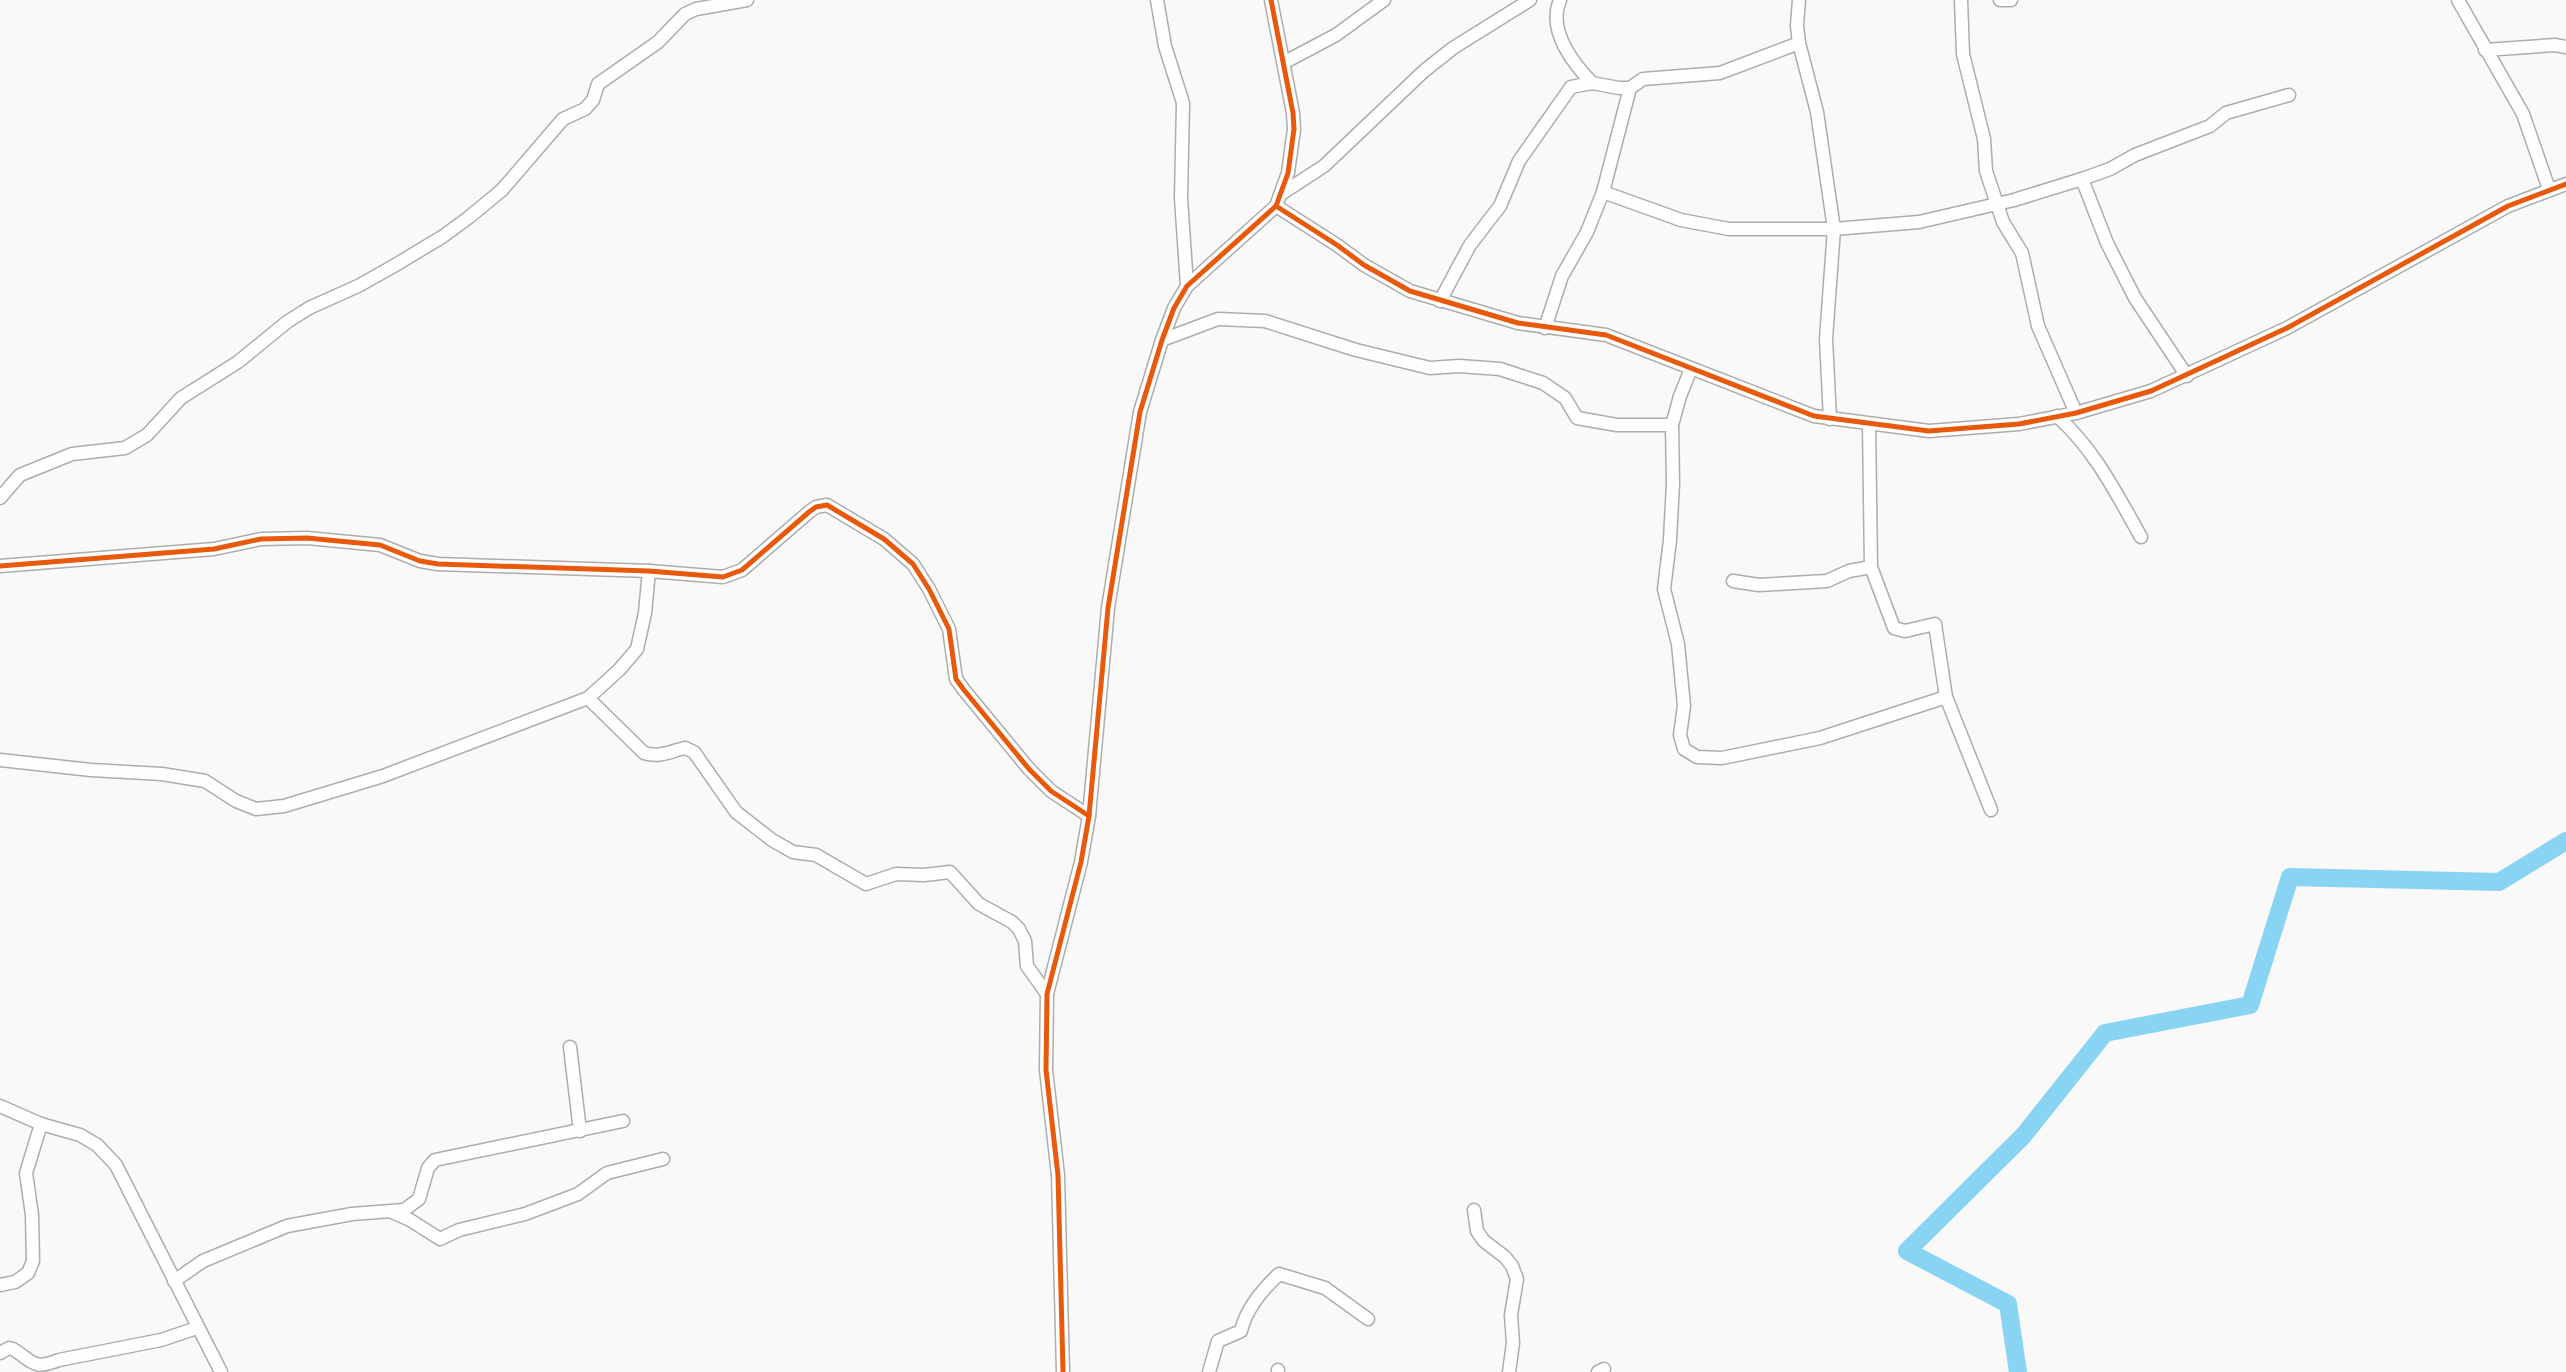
<svg xmlns="http://www.w3.org/2000/svg" width="2566" height="1372" font-family="'Public Sans',sans-serif">
	<style>
		.lines { fill: none; stroke-linecap: round; stroke-linejoin: round }
		.river { stroke: #89d3f3; stroke-width: 18 }
		.minor-casing { stroke: #adadad; stroke-width: 15 }
		.minor { stroke: #fefefe; stroke-width: 12 }
		.cycleway-casing { stroke: #fff; stroke-width: 8 }
		.cycleway { stroke: #e8590c; stroke-width: 5 }
	</style>
	<rect width="100%" height="100%" fill="#f9f9f9"/>
	<g class="lines">
		<!-- river -->
		<path class="river" d="M2018,1372L2008,1304L1907,1251L2023,1136L2105,1033L2250,1005L2290,877L2499,882L2566,841"/>
		<!-- minor casing -->
		<g class="minor-casing">
			<g id="minor">
				<path d="M1157,0L1165,46L1183,103L1181,198L1187,286"/>
				<path d="M1560,0C1547,30 1572,62 1592,83"/>
				<path d="M1799,0L1797,26L1799,43L1817,112L1834,229L1826,339L1830,419"/>
				<path d="M1961,0L1963,54L1984,139L1986,171L2003,222L2022,253L2038,326L2076,413"/>
				<path d="M2000,0H2011"/>
				<path d="M2458,0L2523,114L2549,189"/>
				<path d="M2485,50L2555,45L2566,47"/>
				<path d="M1285,62L1336,35L1384,0"/>
				<path d="M2082,179L2107,243L2135,298L2187,376"/>
				<path d="M1603,192L1681,220L1729,229H1834L1919,222L2014,200L2082,179L2110,169L2135,155L2210,126L2226,113L2289,95"/>
				<path d="M1281,194L1324,166L1424,71L1453,48L1530,0"/>
				<path d="M1276,206L1337,245L1364,265L1410,291L1518,323L1606,335L1814,416L1929,431L2019,424L2076,413L2151,391L2287,328L2508,206L2566,184"/>
				<path d="M1440,301L1470,245L1500,206L1519,161L1571,87L1592,83L1619,88H1630L1643,79L1720,73L1799,43"/>
				<path d="M1545,328L1562,276L1587,232L1603,192L1630,88"/>
				<path d="M1162,340L1218,319L1265,321L1356,350L1430,368L1459,366L1500,369L1543,383L1565,398L1577,418L1617,425H1672"/>
				<path d="M1691,369L1680,396L1672,425L1673,483L1670,540L1664,589L1678,644L1684,706L1680,735L1684,749L1697,757L1722,758L1820,738L1946,697"/>
				<path d="M2057,416C2095,450 2116,493 2141,537"/>
				<path d="M1869,424L1871,567L1894,628L1905,631L1935,624L1946,697L1991,810"/>
				<path d="M0,498L20,475L72,454L125,448L147,435L181,398L238,362L287,322L309,308L358,286L392,267L442,237L468,218L502,190L563,119L585,109L593,100L598,84L658,42L685,14L696,9L747,0"/>
				<path d="M0,566L214,549L261,539L307,538L380,545L420,561L438,564L649,571L723,577L742,570L809,512L816,507L827,505L884,539L913,564L929,589L949,629L956,679L964,690L1029,769L1051,791L1089,816"/>
				<path d="M1733,581L1759,585L1827,581L1849,571L1871,567"/>
				<path d="M588,698L644,753C660,758 671,751 685,748L694,752L736,812L772,840L793,852L816,855L866,884L896,874L924,875L950,872L979,904L1012,922L1019,929L1025,941L1027,966L1047,994"/>
				<path d="M0,760L91,770L162,774L205,781L236,801L256,809L284,806L383,776L588,698L619,670L637,649L645,613L649,571"/>
				<path d="M570,1047L580,1131"/>
				<path d="M0,1106L41,1124L80,1135L97,1145L116,1165L221,1372"/>
				<path d="M1474,1210L1477,1231L1484,1241L1505,1257L1512,1266L1517,1279L1511,1315L1513,1343L1509,1372"/>
				<path d="M392,1212L410,1220L440,1239L459,1230L525,1214L578,1194L607,1173L663,1159"/>
				<path d="M174,1281L203,1261L287,1226L352,1214L404,1210L419,1199L428,1168L435,1160L623,1121"/>
				<path d="M0,1285L15,1282L28,1273L33,1261L32,1215L26,1173L41,1124"/>
				<path d="M0,1353L9,1348L13,1349C35,1363 33,1370 59,1360L161,1340L197,1328"/>
				<path d="M1278,1370V1372"/>
				<path d="M1063,1372L1058,1175L1046,1070L1047,994L1081,862L1089,816L1108,608L1140,412L1162,340L1174,308L1187,286L1276,206L1288,173L1294,129L1293,113L1271,0"/>
				<path d="M1209,1372L1218,1341L1241,1331C1246,1309 1263,1289 1279,1274L1325,1288L1368,1319"/>
				<path d="M1598,1372L1604,1369"/>
			</g>
		</g>
		<!-- minor -->
		<use href="#minor" class="minor"/>
		<!-- cycleway casing -->
		<g class="cycleway-casing">
			<g id="cycleway">
				<path d="M1276,206L1337,245L1364,265L1410,291L1518,323L1606,335L1814,416L1929,431L2019,424L2076,413L2151,391L2287,328L2508,206L2566,184"/>
				<path d="M0,566L214,549L261,539L307,538L380,545L420,561L438,564L649,571L723,577L742,570L809,512L816,507L827,505L884,539L913,564L929,589L949,629L956,679L964,690L1029,769L1051,791L1089,816"/>
				<path d="M1063,1372L1058,1175L1046,1070L1047,994L1081,862L1089,816L1108,608L1140,412L1162,340L1174,308L1187,286L1276,206L1288,173L1294,129L1293,113L1271,0"/>
			</g>
		</g>
		<!-- cycleway -->
		<use href="#cycleway" class="cycleway"/>
	</g>
</svg>
